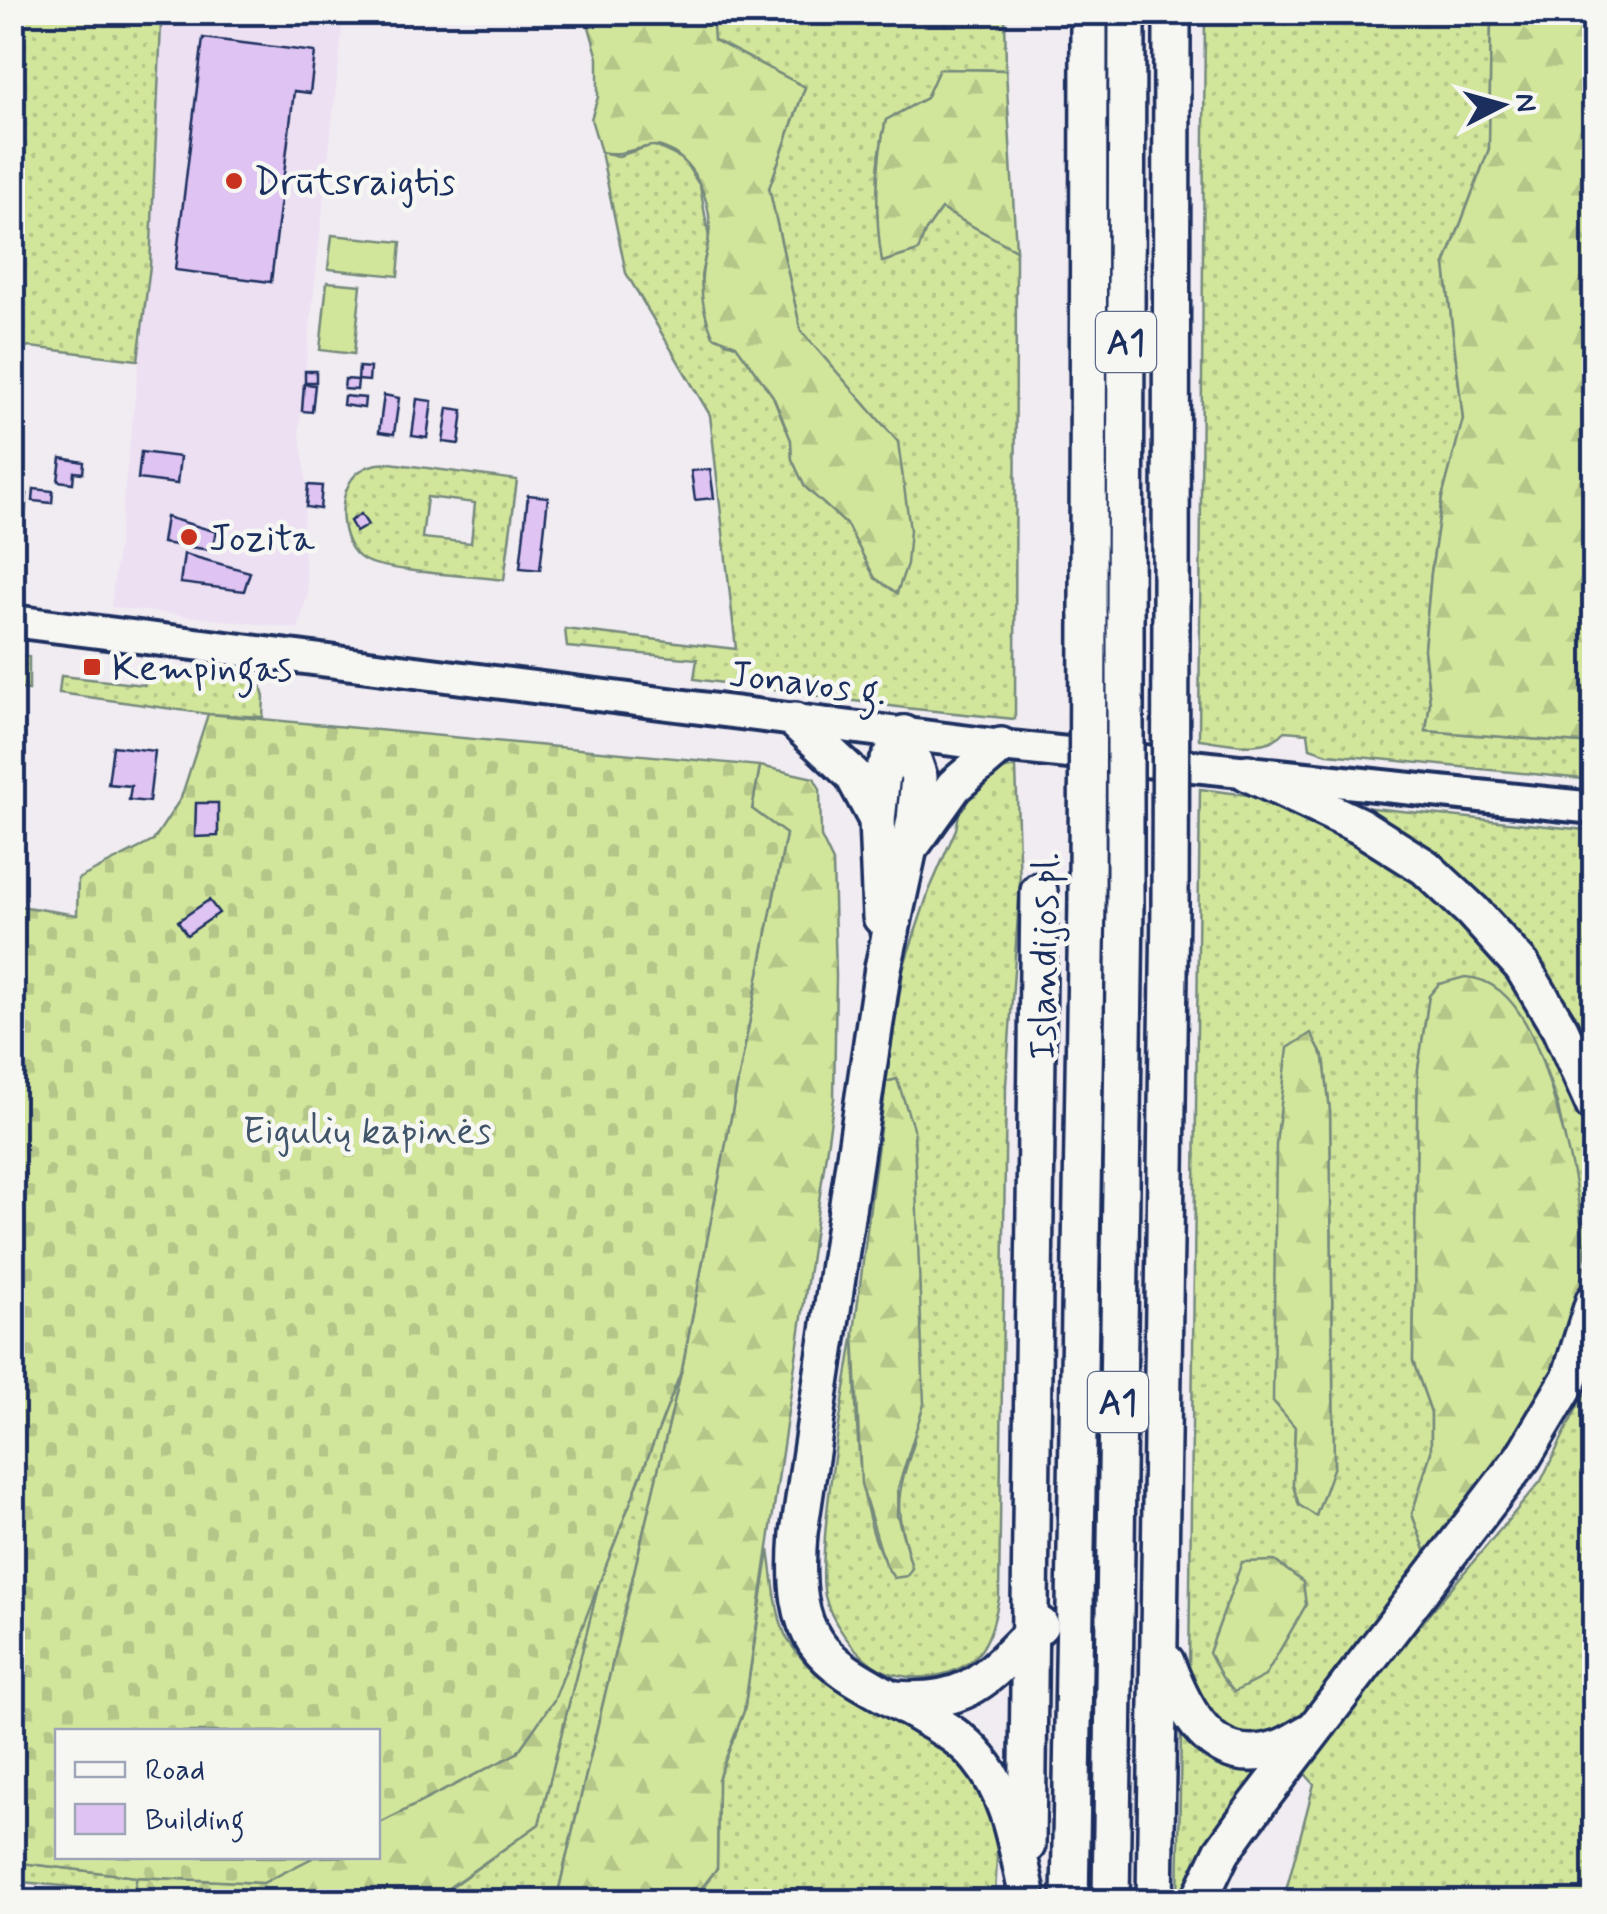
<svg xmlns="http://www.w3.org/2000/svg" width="1607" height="1914" font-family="Mynerve,sans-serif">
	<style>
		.built { fill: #ece0f2 }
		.grass { fill: url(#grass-dots); stroke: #768a7c; stroke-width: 2.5; fill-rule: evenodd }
		.forest { fill: url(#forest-firs); stroke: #768a7c; stroke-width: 2.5 }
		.cemetery { fill: url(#cemetery-stones); stroke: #768a7c; stroke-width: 2.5 }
		.garden { fill: #d2e69b; stroke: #768a7c; stroke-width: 2.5 }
		.building { fill: #dfc3f2; stroke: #1b2f5e; stroke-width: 2.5 }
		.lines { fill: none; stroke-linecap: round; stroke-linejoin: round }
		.major-casing { stroke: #1b2f5e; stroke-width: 38 }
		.highway-casing { stroke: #1b2f5e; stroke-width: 42 }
		.major { stroke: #f6f6f2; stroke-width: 30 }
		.highway { stroke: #f6f6f2; stroke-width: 35 }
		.highway-bridge-casing { stroke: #1b2f5e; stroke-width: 42; stroke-linecap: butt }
		.highway-bridge { stroke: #f6f6f2; stroke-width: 35 }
		.poi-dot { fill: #c8321e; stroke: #f6f6f2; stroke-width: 4 }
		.labels { text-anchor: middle; stroke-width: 9; stroke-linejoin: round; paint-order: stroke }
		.shield { fill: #f6f6f2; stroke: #5d6b8a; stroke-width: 2.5 }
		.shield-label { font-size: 35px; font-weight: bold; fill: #1b2f5e }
		.poi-label { font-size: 38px; fill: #1b2f5e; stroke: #f6f6f2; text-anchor: start }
		.street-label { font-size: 38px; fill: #1b2f5e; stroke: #f6f6f2 }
		.park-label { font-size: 38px; fill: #40546a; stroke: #f6f6f2 }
	</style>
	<defs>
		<pattern id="grass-dots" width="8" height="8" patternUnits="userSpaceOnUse" patternTransform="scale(2.5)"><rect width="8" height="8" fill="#d2e69b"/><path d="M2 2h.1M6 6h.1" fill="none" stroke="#b4c688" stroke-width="1.8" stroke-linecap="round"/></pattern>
		<pattern id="forest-firs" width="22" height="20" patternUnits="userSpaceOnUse" patternTransform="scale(2.5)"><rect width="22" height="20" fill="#d2e69b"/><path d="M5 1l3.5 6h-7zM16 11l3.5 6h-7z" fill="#b4c688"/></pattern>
		<pattern id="cemetery-stones" width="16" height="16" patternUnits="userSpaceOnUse" patternTransform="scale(2.5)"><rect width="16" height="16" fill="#d2e69b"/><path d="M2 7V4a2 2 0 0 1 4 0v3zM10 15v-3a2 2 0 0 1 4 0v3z" fill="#b4c688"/></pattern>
	</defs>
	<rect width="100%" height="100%" fill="#f1ecf2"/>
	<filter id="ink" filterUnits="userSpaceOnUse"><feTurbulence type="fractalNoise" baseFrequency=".01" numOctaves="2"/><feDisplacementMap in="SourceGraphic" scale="20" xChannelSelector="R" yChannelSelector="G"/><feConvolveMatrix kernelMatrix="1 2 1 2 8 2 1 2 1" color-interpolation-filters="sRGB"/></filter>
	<g filter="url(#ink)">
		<!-- built -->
		<path class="built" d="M181,13H344L299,429L307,484L302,536L308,593L298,629L111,607L150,266L161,24H179Z"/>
		<!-- grass -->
		<g class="grass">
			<path d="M13,12L181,13L180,24L161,25L150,266L138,360L13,345Z"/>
			<path d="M712,13H1005L1006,70L940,69L926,98L886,120C875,165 875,217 883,262L918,251L925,232L941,209L1016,250L1015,719L905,708L694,679L697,659L567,647L565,629L736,649L710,415L626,273L601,152L619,156L653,145L683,159L700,186L709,238L701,276L707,322L725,342L736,345L773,396L791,440L792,459L805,486L847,525L875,578L897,592L898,442L801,331L769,188L805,87L713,39Z"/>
			<path d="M1205,13H1488L1491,19L1489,149L1445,265L1463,419L1442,498L1431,573L1424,649L1430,702L1426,731L1594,744V780L1328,754L1310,748L1308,733L1285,731C1266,754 1225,742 1199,739Z"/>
			<path d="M390,463L517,480L504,580C474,576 386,572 364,560C337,546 335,488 360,471C369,464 380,464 390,463ZM427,497L475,503L471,543L422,538Z"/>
			<path d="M12,651L29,657V690L13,688Z"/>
			<path d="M202,670L250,675L260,681L264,697L263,717L208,714L59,693L61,676L144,685L149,673Z"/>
			<path d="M1016,767L1020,886L1006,1085L999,1598C995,1617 991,1639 978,1654C955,1681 901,1685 872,1664C852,1649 831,1622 825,1596C821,1578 824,1555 825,1536C830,1468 844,1399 854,1332C857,1405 852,1516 894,1578L912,1568C895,1508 894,1502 914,1443L897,1079L886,1082L904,965L929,891L956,829L960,809L972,791L991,772Z"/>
			<path d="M1200,789L1280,799L1358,841L1466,923L1512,970L1570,1076L1587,1132L1593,1196L1585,1259L1568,1155L1557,1103L1540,1054L1439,984L1429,996L1418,1069L1413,1361L1431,1412V1452L1412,1514L1427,1555L1306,1715C1253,1758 1200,1734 1189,1668ZM1324,1058L1330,1111L1334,1466L1299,1505L1293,1485L1295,1427Z"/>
			<path d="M1353,806L1594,831V1077L1556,1003Z"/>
			<path d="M682,1369L556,1901L430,1902L539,1824L599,1583Z"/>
			<path d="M1594,1373V1901L1283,1902L1314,1784L1300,1768L1541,1481Z"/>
			<path d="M769,1550C773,1575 776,1620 788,1640C823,1696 875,1704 927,1734C962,1753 991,1792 996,1832C999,1854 995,1879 995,1901L692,1902L717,1868L718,1779L744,1711Z"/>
			<path d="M1181,1731L1273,1761L1187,1901L1178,1902Z"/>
			<path d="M13,1862L137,1877L134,1894L195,1901H131L132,1893L13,1881Z"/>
		</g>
		<!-- forest -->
		<g class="forest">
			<path d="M585,13H712L714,40L805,87L769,188L801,331L898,442L910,530L907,564L897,593L875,578L847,525L805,487L792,459L791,440L773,396L736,345L713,336C705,317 700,295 702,275C703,262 708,249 709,236C713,203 695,158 661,147C643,142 627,158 601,152L591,119L598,97V58Z"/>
			<path d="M1488,13H1594V744L1426,731L1430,702L1424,649L1431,573L1442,498L1463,419L1445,265L1489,149L1491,19Z"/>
			<path d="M939,69L1006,70L1016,250L941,209L925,232L918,251L882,262C875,217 875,165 886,120L926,98Z"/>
			<path d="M760,766L814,778L820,789L821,837L833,862L836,976L834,1099L744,1711L718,1779L717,1868L692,1901L556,1902L682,1369L786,834L752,809Z"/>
			<path d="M1465,977C1507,979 1530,1026 1542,1061C1562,1120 1581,1194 1584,1255C1586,1281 1558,1370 1545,1395C1517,1451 1465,1505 1427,1555L1412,1514L1431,1452V1412L1413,1361L1418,1069L1429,996L1439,984Z"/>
			<path d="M1311,1033L1324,1058L1330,1111L1334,1466L1316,1516L1299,1505L1293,1485L1295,1427L1273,1401L1276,1144L1288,1048Z"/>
			<path d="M897,1079L914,1131L924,1404L898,1488L897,1515L912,1568L907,1576L894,1578L885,1564L861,1484L854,1332L886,1082Z"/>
			<path d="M1275,1561L1303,1582L1306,1605L1265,1676L1234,1692L1222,1677L1209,1653L1242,1562Z"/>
			<path d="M599,1583L539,1824L430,1901L195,1902L133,1894L137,1877L263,1883L314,1857L378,1856V1824L517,1753L554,1700Z"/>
		</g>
		<!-- cemetery -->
		<path class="cemetery" d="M208,714L760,766L752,809L786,834L682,1369L554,1700L517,1753L378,1824V1732H58V1856L314,1857L263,1883L137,1877L13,1862V905L77,915L78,879L153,841L181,798Z"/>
		<!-- garden -->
		<g class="garden">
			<path d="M332,235L401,242L398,276L328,269Z"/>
			<path d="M327,282L361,285L354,354L320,350Z"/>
		</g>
		<!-- building -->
		<g class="building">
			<path d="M203,38L315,52L310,93L294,91L271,282L175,270Z"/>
			<path d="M359,367L370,368L369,381L358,380Z"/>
			<rect x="305" y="371" width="11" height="11"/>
			<path d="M345,379L358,380L357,390L344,389Z"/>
			<path d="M304,384L315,385L312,412L302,411Z"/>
			<path d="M384,395L399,398L394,434L379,432Z"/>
			<path d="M344,396L365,398L364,408L343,405Z"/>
			<path d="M417,399L432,401L427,438L412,436Z"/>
			<path d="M448,408L463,410L459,444L443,442Z"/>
			<path d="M141,452L180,457L177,484L138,479Z"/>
			<path d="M61,458L84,462L83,473L74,472L73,483L58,481Z"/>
			<path d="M710,469L714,498L695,500L691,471Z"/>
			<path d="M308,485L322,486L320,509L306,507Z"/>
			<path d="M34,489L53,491L52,503L33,501Z"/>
			<path d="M12,492L27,494L24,521L12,520Z"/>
			<path d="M528,495L548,497L540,570L520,568Z"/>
			<path d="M361,514L368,525L356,532L350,521Z"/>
			<path d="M166,517L217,532L211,550L162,543Z"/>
			<path d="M184,554L250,572L244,591L180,583Z"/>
			<path d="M113,746L155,751L149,802L129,800L131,786L108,784Z"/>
			<path d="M12,787L21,789L16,817H12Z"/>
			<path d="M196,803H218V836L195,837Z"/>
			<path d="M209,900L219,913L187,935L178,921Z"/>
		</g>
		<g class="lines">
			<!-- major casing -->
			<g class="major-casing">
				<path id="major" d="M12,621L1001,746L1594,808"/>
			</g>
			<!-- highway casing -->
			<g class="highway-casing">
				<g id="highway">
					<path d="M1088,616L1089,12"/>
					<path d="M1125,618L1127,12"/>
					<path d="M1171,622L1172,12"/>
					<path d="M795,721L853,775L877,820"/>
					<path d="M904,734L919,777L915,820L883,968L799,1533C789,1657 829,1662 924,1717C945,1729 964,1740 979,1759C1009,1795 1016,1844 1026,1888"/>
					<path d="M1248,773L1360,826L1425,867L1472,911L1522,966L1560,1029L1594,1105"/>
					<path d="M914,842L954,786L1001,746"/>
					<path d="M881,917L877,820L882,774L904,734"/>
					<path d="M1166,1662C1184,1710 1211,1769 1276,1749C1288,1746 1300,1737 1311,1731"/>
					<path d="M894,1699C973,1705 988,1675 1040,1625"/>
					<path d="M1027,1845L1039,891"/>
					<path d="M1070,1902L1087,901"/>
					<path d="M1111,1902L1125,903"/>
					<path d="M1155,1902L1170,906"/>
					<path d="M1198,1902L1222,1852L1242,1824L1523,1457L1570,1378L1594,1301"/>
				</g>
			</g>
			<!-- major -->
			<use href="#major" class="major"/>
			<!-- highway -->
			<use href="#highway" class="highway"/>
			<!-- highway-bridge casing -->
			<g class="highway-bridge-casing">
				<g id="highway-bridge">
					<path d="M1087,901L1088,616"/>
					<path d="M1125,903V618"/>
					<path d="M1170,906L1171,622"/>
				</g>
			</g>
			<!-- highway-bridge -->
			<use href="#highway-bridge" class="highway-bridge"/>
		</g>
	</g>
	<!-- markers -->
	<g class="poi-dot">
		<circle cx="234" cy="181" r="10"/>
		<circle cx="189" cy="537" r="10"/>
		<rect x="82" y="657" width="20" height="20" rx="5"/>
	</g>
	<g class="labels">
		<!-- shield labels -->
		<g class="shield">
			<rect x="1096" y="312" width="60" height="60" rx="8"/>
			<rect x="1088" y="1372" width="60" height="60" rx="8"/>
		</g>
		<g class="shield-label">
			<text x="1126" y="354">A1</text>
			<text x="1118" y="1414">A1</text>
		</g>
		<!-- poi labels -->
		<g class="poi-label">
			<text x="254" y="194">Drūtsraigtis</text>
			<text x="209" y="550">Jozita</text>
			<text x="112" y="680">Kempingas</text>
		</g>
		<!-- street labels -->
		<g class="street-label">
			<text transform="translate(808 682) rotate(7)" y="13">Jonavos g.</text>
			<text transform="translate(1043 956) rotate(-89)" y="13">Islandijos pl.</text>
		</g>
		<!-- park labels -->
		<g class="park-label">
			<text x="367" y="1143">Eigulių kapinės</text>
		</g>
	</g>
	<!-- margin -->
	<rect width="1607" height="1914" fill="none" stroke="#f6f6f2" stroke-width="50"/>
	<rect x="25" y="25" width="1557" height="1864" fill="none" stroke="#1b2f5e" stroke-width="4" filter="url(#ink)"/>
	<!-- legend -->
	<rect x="55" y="1729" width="325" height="130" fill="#f6f6f2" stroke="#9ea6b7" stroke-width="2.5"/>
	<rect x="75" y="1762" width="50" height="15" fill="#f6f6f2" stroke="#9ea6b7" stroke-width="2.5"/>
	<text x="145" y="1779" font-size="30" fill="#1b2f5e">Road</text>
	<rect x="75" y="1804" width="50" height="30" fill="#dfc3f2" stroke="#9ea6b7" stroke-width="2.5"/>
	<text x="145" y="1829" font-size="30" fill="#1b2f5e">Building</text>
	<!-- north arrow -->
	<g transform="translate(1502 105) rotate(84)" stroke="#f6f6f2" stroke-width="8" paint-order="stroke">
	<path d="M0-8L18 38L0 25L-18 38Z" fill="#1b2f5e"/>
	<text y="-15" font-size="28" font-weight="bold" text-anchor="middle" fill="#1b2f5e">N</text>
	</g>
</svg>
